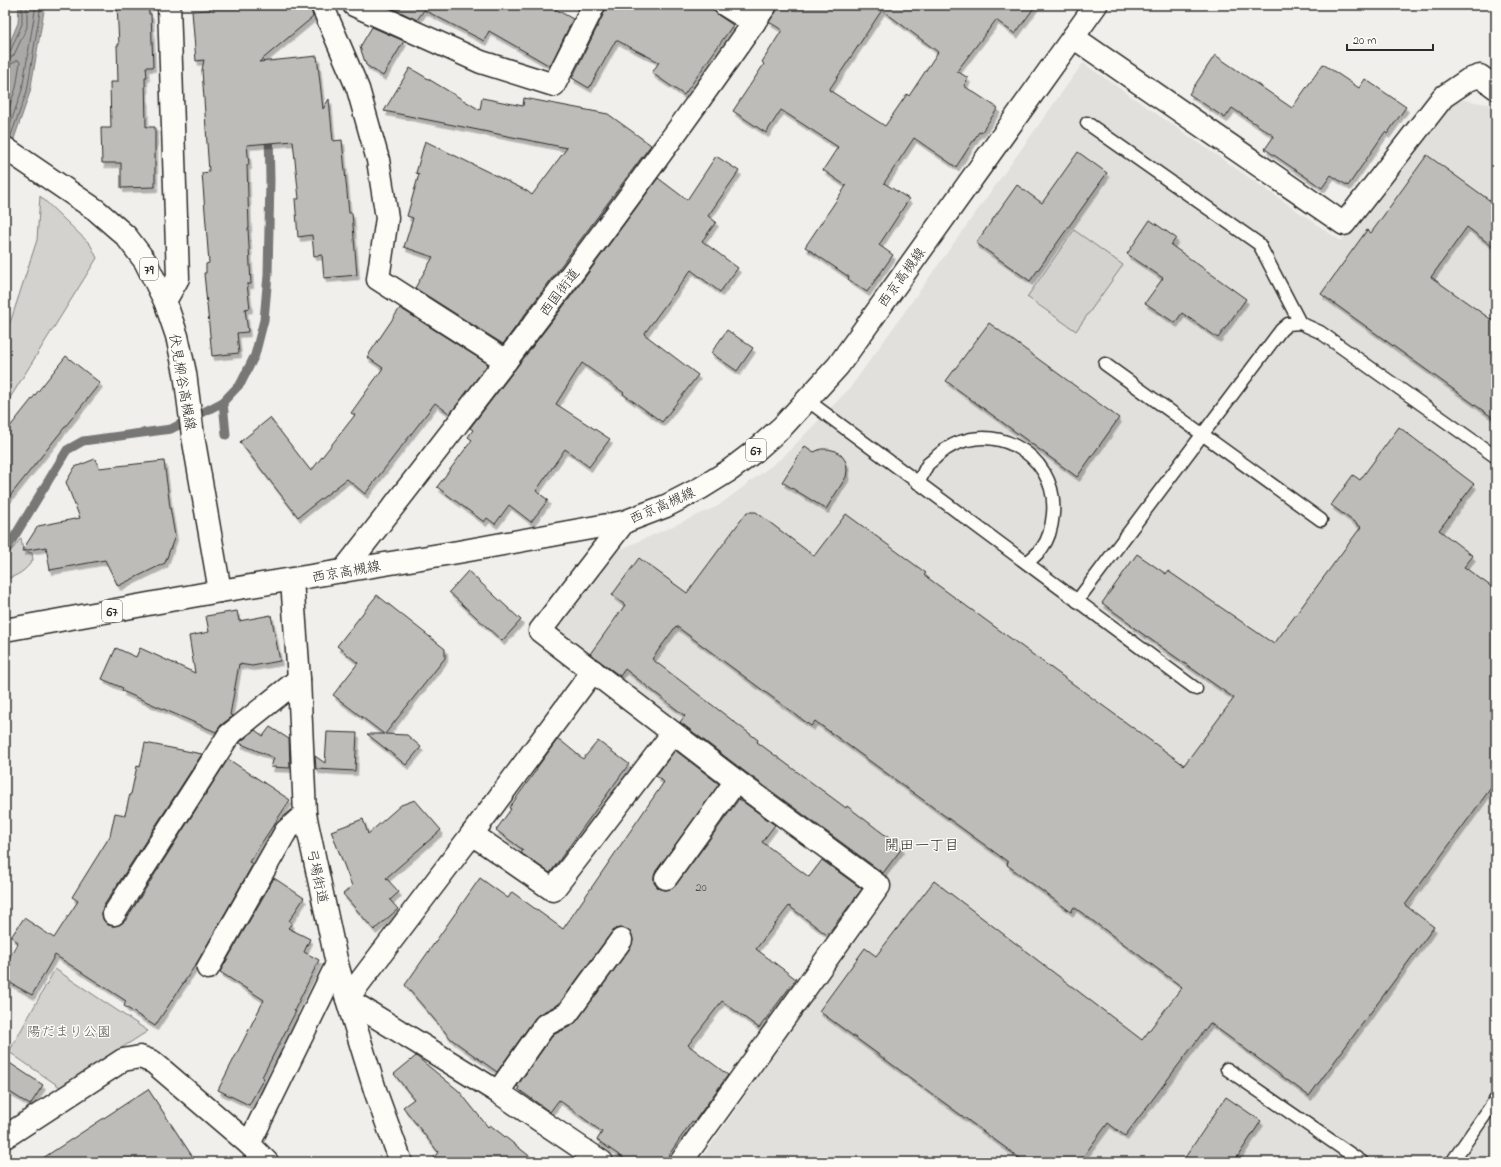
<svg xmlns="http://www.w3.org/2000/svg" width="1501" height="1167" font-family="'Indie Flower','Klee One',sans-serif">
	<style>
		.built { fill: #e1e0dc }
		.green { fill: #d3d2cf; stroke: #7f7e7d }
		.water { fill: #aaa9a7; stroke: #777775 }
		.lines { fill: none; stroke-linecap: round; stroke-linejoin: round }
		.shore { stroke: #5e5d5d; stroke-width: 1 }
		.stream { stroke: #777775; stroke-width: 9 }
		.building { fill: #bdbcb8; stroke: #2b2b2b; fill-rule: evenodd; filter: url(#shadow) }
		.lane-casing { stroke: #2b2b2b; stroke-width: 15 }
		.street-casing { stroke: #2b2b2b; stroke-width: 25 }
		.primary-casing { stroke: #2b2b2b; stroke-width: 25 }
		.lane { stroke: #fdfcf7; stroke-width: 12 }
		.street { stroke: #fdfcf7; stroke-width: 22 }
		.primary { stroke: #fdfcf7; stroke-width: 22 }
		.labels { text-anchor: middle; stroke-width: 3; stroke-linejoin: round; paint-order: stroke }
		.number-label { font-size: 12px; fill: #504f4e }
		.shield { fill: #fdfcf7; stroke: #6a6a68; stroke-width: 1 }
		.shield-label { font-size: 13px; font-weight: bold; fill: #2b2b2b }
		.street-label { font-size: 14px; fill: #2b2b2b; stroke: #fdfcf7 }
		.park-label { font-size: 14px; fill: #555554; stroke: #fdfcf7 }
		.neighbourhood-label { font-size: 15px; fill: #2b2b2b; stroke: #fdfcf7 }
	</style>
	<defs>
		<filter id="shadow"><feDropShadow dx="2.5" dy="4.5" stdDeviation="0" flood-color="#0004"/></filter>
	</defs>
	<rect width="100%" height="100%" fill="#f0efeb"/>
	<filter id="ink" filterUnits="userSpaceOnUse"><feTurbulence type="fractalNoise" baseFrequency=".025" numOctaves="2"/><feDisplacementMap in="SourceGraphic" scale="8" xChannelSelector="R" yChannelSelector="G"/><feConvolveMatrix kernelMatrix="1 2 1 2 8 2 1 2 1" color-interpolation-filters="sRGB"/></filter>
	<g filter="url(#ink)">
		<!-- built -->
		<path class="built" d="M1083,63L1341,241L1427,127L1445,106L1463,100L1487,104L1496,111V1162H699L799,1018L886,887L546,627L617,551L718,506L783,457L850,388Z"/>
		<!-- green -->
		<g class="green">
			<path d="M40,196L90,244L97,258L5,406V333L11,320L37,240Z"/>
			<path d="M1074,230L1123,265L1076,331L1027,297Z"/>
			<path d="M21,538L23,551L32,553L33,560C25,571 18,576 5,579V559Z"/>
			<path d="M55,969L148,1031L60,1087L9,1052Z"/>
		</g>
		<!-- water -->
		<path class="water" d="M19,5H45L30,92L5,165V54L18,23Z"/>
		<g class="lines">
			<!-- shore -->
			<g class="shore">
				<path d="M5,54L10,52L22,24V5"/>
				<path d="M5,59L10,58L14,55L27,27V5"/>
				<path d="M5,65L11,64L18,60L20,62L16,88L5,119"/>
				<path d="M6,136L22,90L36,5"/>
				<path d="M10,138L27,91L41,5"/>
			</g>
			<!-- stream -->
			<g class="stream">
				<path d="M223,402L226,435"/>
				<path d="M5,552L67,450L83,441L171,429L223,402L241,383L255,355L264,320L268,275L270,180L269,131"/>
			</g>
		</g>
		<!-- building -->
		<g class="building">
			<path d="M117,5H148L149,14H151L153,67H146L147,77H145L146,127H155V187L121,188V163H102L101,128H111L110,82H118L117,45H119Z"/>
			<path d="M210,5H310L313,17L259,62L317,56L323,109L329,99L333,141L342,140L349,213H352L357,275L324,278L322,255L314,256L312,235L298,237L295,199H299L293,141L247,145L249,165H247L249,228H248L251,284H247L250,308L245,309L248,332L237,333L239,353L212,356L204,273H206V264L209,263L202,173L209,172L202,70L204,60L196,61L192,11L210,10Z"/>
			<path d="M386,5H548L573,19L550,66L489,31L484,41L424,10L417,20Z"/>
			<path d="M606,5H713L714,11L718,15L733,25L684,95L652,73L659,62L616,40L589,88L572,78L605,11Z"/>
			<path d="M778,5H1036L1015,34L996,20L957,71L968,78L964,86L998,108L981,133L979,132L956,167L914,138L884,183L909,199L879,245L893,255L867,292L848,279L849,277L805,247L846,186L823,170L838,147L781,110L766,133L733,111L764,64L762,62L782,30L769,22L776,12ZM882,10L938,52L909,96L907,94L885,126L829,90Z"/>
			<path d="M372,27L404,41L383,76L366,65L360,47Z"/>
			<path d="M1215,55L1292,108L1323,64L1359,88L1365,79L1406,107L1387,134L1385,132L1348,186L1331,175L1322,188L1265,149L1274,136L1232,108L1225,118L1189,94Z"/>
			<path d="M410,68L480,110L482,98L523,106L524,98L608,114L651,145L503,344L415,288L433,257L404,247L413,218L407,216L419,174L416,173L425,141L527,191L532,195L567,148L384,111Z"/>
			<path d="M1078,152L1107,173L1030,281L976,243L1017,185L1042,203Z"/>
			<path d="M1427,155L1496,205V249L1467,227L1431,277L1496,323V420L1321,294L1367,230L1371,233Z"/>
			<path d="M716,156L739,171L708,216L716,222L702,241L738,268L720,292L691,270L644,334L698,375L662,422L623,394L624,393L582,363L556,404L610,439L589,467L565,449L536,491L548,500L531,522L509,505L495,524L487,518L484,522L437,487L472,440L468,437L473,430L470,428L569,299L658,178L687,200Z"/>
			<path d="M1150,220L1176,238L1171,245L1246,299L1218,338L1182,313L1175,323L1145,303L1163,278L1127,254Z"/>
			<path d="M400,308L488,364L450,414L435,403L365,494L347,479L298,517L240,442L270,418L311,471L355,415L351,413L383,368L367,357Z"/>
			<path d="M989,323L1119,418L1077,477L946,381Z"/>
			<path d="M727,330L753,348L737,371L711,353Z"/>
			<path d="M66,356L100,383L5,502V433Z"/>
			<path d="M1399,427L1474,484L1439,530L1473,556L1464,567L1496,590V781L1405,905L1434,927L1309,1096L1210,1023L1125,1136L1108,1123L1079,1162H1025L819,1011L865,948L876,956L934,881L1142,1040L1182,987L1074,907L1071,912L1007,865L1008,862L815,721L811,726L676,626L652,659L758,740L757,742L846,808L847,806L902,848L883,873L744,771L680,722L685,716L625,669L620,676L590,654L625,605L612,595L639,558L687,593L747,512H756L814,556L846,514L926,573L924,575L1184,765L1234,698L1130,625L1131,624L1102,603L1137,554L1166,574L1168,571L1274,644L1361,527L1331,505L1353,475L1360,480Z"/>
			<path d="M805,446L814,452L821,449H828L836,451L842,456L846,462L847,470L846,477L826,509L782,482Z"/>
			<path d="M95,459L99,468L164,461L170,507L175,536L165,563L118,586L105,560L50,570L46,547L22,551L38,526L80,518L66,482L75,467Z"/>
			<path d="M468,571L521,620L502,641L449,592Z"/>
			<path d="M377,595L445,649V658L385,734L407,735L421,747L406,765L367,734H384L333,695L358,663L337,646Z"/>
			<path d="M237,611L239,621L271,615L280,661L252,666L239,664L230,715L233,716L221,725L216,732L122,691L123,688L102,679L116,648L136,657L140,648L195,673L189,636L209,632L206,616Z"/>
			<path d="M270,727L289,739L290,768L271,767L274,758L239,743L255,730L263,736Z"/>
			<path d="M327,732L357,733L355,771L316,769L315,756L325,763Z"/>
			<path d="M557,740H560L583,759L598,741L629,764L550,873L521,853L523,850L496,830L511,809L509,808L537,769H536Z"/>
			<path d="M145,743L202,754L103,907L102,913L103,919L108,925L113,926L119,925L125,921L228,759L290,800L249,862L253,864L198,961L155,1026L124,1006L126,1001L55,955L32,995L5,980V965L18,942L11,937L24,918L54,938L78,901L72,897L110,836L115,813L125,815L130,794H131L137,766L140,767Z"/>
			<path d="M675,750L719,784L656,871L654,877V883L658,888L665,890L671,889L676,885L739,799L775,825L762,842L809,877L822,860L862,889L827,935L789,906L756,949L796,979L759,1028L722,1001L688,1045L728,1075L694,1122L692,1121L664,1162H629L597,1140L602,1132L559,1100L550,1112L518,1089L519,1087L517,1086L553,1035L573,1025L577,1021L631,947L633,941L632,935L629,930L622,928L616,929L611,933L559,1004L539,1014L535,1018L497,1072L451,1039L405,985L480,878L508,898L512,892L563,929L664,782L656,776Z"/>
			<path d="M415,800L441,830L386,878L399,892L390,900L398,909L374,930L343,894L352,886L331,831L363,819L368,834L401,805Z"/>
			<path d="M274,878L304,898L289,921L292,923L288,928L310,939L304,952L319,960L294,1011H296L262,1077L264,1078L249,1105L218,1090L264,1000L220,972Z"/>
			<path d="M416,1056L459,1091L488,1127L490,1125L537,1162H431L438,1152L403,1107L414,1099L394,1074Z"/>
			<path d="M5,1060L43,1085L30,1105L5,1089Z"/>
			<path d="M148,1089L196,1162H37Z"/>
			<path d="M1226,1097L1261,1121L1234,1162H1182Z"/>
		</g>
		<g class="lines">
			<!-- lane casing -->
			<g class="lane-casing">
				<g id="lane">
					<path d="M1300,323L1320,332L1496,457"/>
					<path d="M1105,364L1321,520"/>
					<path d="M807,400L1196,689"/>
					<path d="M918,483C922,477 924,470 928,464C931,461 935,459 937,456C984,414 1059,451 1053,514C1052,525 1049,539 1042,548C1038,554 1032,558 1027,563"/>
					<path d="M1077,601L1281,330L1288,324L1300,323L1259,244L1087,123"/>
					<path d="M1227,1069L1362,1162"/>
					<path d="M1452,1162L1496,1099"/>
				</g>
			</g>
			<!-- street casing -->
			<g class="street-casing">
				<g id="street">
					<path d="M322,5L358,89L378,160L387,218L378,279L506,361"/>
					<path d="M354,5L481,62L554,85L594,5"/>
					<path d="M725,5L754,23"/>
					<path d="M1073,37L1344,224L1443,97L1468,80L1480,76L1496,88"/>
					<path d="M165,301L178,278L169,5"/>
					<path d="M624,522L540,631L736,781L879,886L681,1162"/>
					<path d="M343,571C488,386 632,199 766,5"/>
					<path d="M292,580L299,679L305,814L337,964L347,999L376,1093L401,1162"/>
					<path d="M472,834L593,671"/>
					<path d="M666,878L736,781"/>
					<path d="M114,914L229,735L299,679"/>
					<path d="M208,968L286,831L305,814"/>
					<path d="M498,1092L545,1025L567,1014L621,940"/>
					<path d="M5,1137L123,1060L140,1057L153,1062L249,1144"/>
					<path d="M267,1162L249,1144L337,964"/>
					<path d="M602,1162L498,1092L347,999L472,834L553,890L673,733"/>
				</g>
			</g>
			<!-- primary casing -->
			<g class="primary-casing">
				<g id="primary">
					<path d="M5,148L96,210L126,236L145,261L165,301L177,336L185,373L193,436L220,591"/>
					<path d="M5,630L220,591L458,552L624,522L666,506L701,488L730,470L755,451L783,426L838,366L1096,5"/>
				</g>
			</g>
			<!-- lane -->
			<use href="#lane" class="lane"/>
			<!-- street -->
			<use href="#street" class="street"/>
			<!-- primary -->
			<use href="#primary" class="primary"/>
		</g>
	</g>
	<g class="labels">
		<!-- number labels -->
		<g class="number-label">
			<text x="701" y="891">20</text>
		</g>
		<!-- shield labels -->
		<g class="shield">
			<rect x="140" y="258" width="18" height="22" rx="3"/>
			<rect x="746" y="439" width="20" height="22" rx="3"/>
			<rect x="102" y="600" width="20" height="22" rx="3"/>
		</g>
		<g class="shield-label">
			<text x="149" y="274">79</text>
			<text x="756" y="455">67</text>
			<text x="112" y="616">67</text>
		</g>
		<!-- street labels -->
		<g class="street-label">
			<text transform="translate(901 277) rotate(-54)" y="5">西京高槻線</text>
			<text transform="translate(559 292) rotate(-53)" y="5">西国街道</text>
			<text transform="translate(183 382) rotate(80)" y="5">伏見柳谷高槻線</text>
			<text transform="translate(662 505) rotate(-24)" y="5">西京高槻線</text>
			<text transform="translate(346 571) rotate(-10)" y="5">西京高槻線</text>
			<text transform="translate(318 876) rotate(78)" y="5">弓場街道</text>
		</g>
		<!-- park labels -->
		<g class="park-label">
			<text x="69" y="1036">陽だまり公園</text>
		</g>
		<!-- neighbourhood labels -->
		<g class="neighbourhood-label">
			<text x="922" y="850">開田一丁目</text>
		</g>
	</g>
	<!-- margin -->
	<rect width="1501" height="1167" fill="none" stroke="#fdfcf7" stroke-width="20"/>
	<rect x="10" y="10" width="1481" height="1147" fill="none" stroke="#2b2b2b" stroke-width="1.5" filter="url(#ink)"/>
	<!-- scale -->
	<path d="M1347 44v6h86v-6" fill="none" stroke="#2b2b2b" stroke-width="2"/>
	<text x="1353" y="44" font-size="12" fill="#2b2b2b" stroke="#fdfcf7" stroke-width="3" paint-order="stroke">20 m</text>
</svg>
